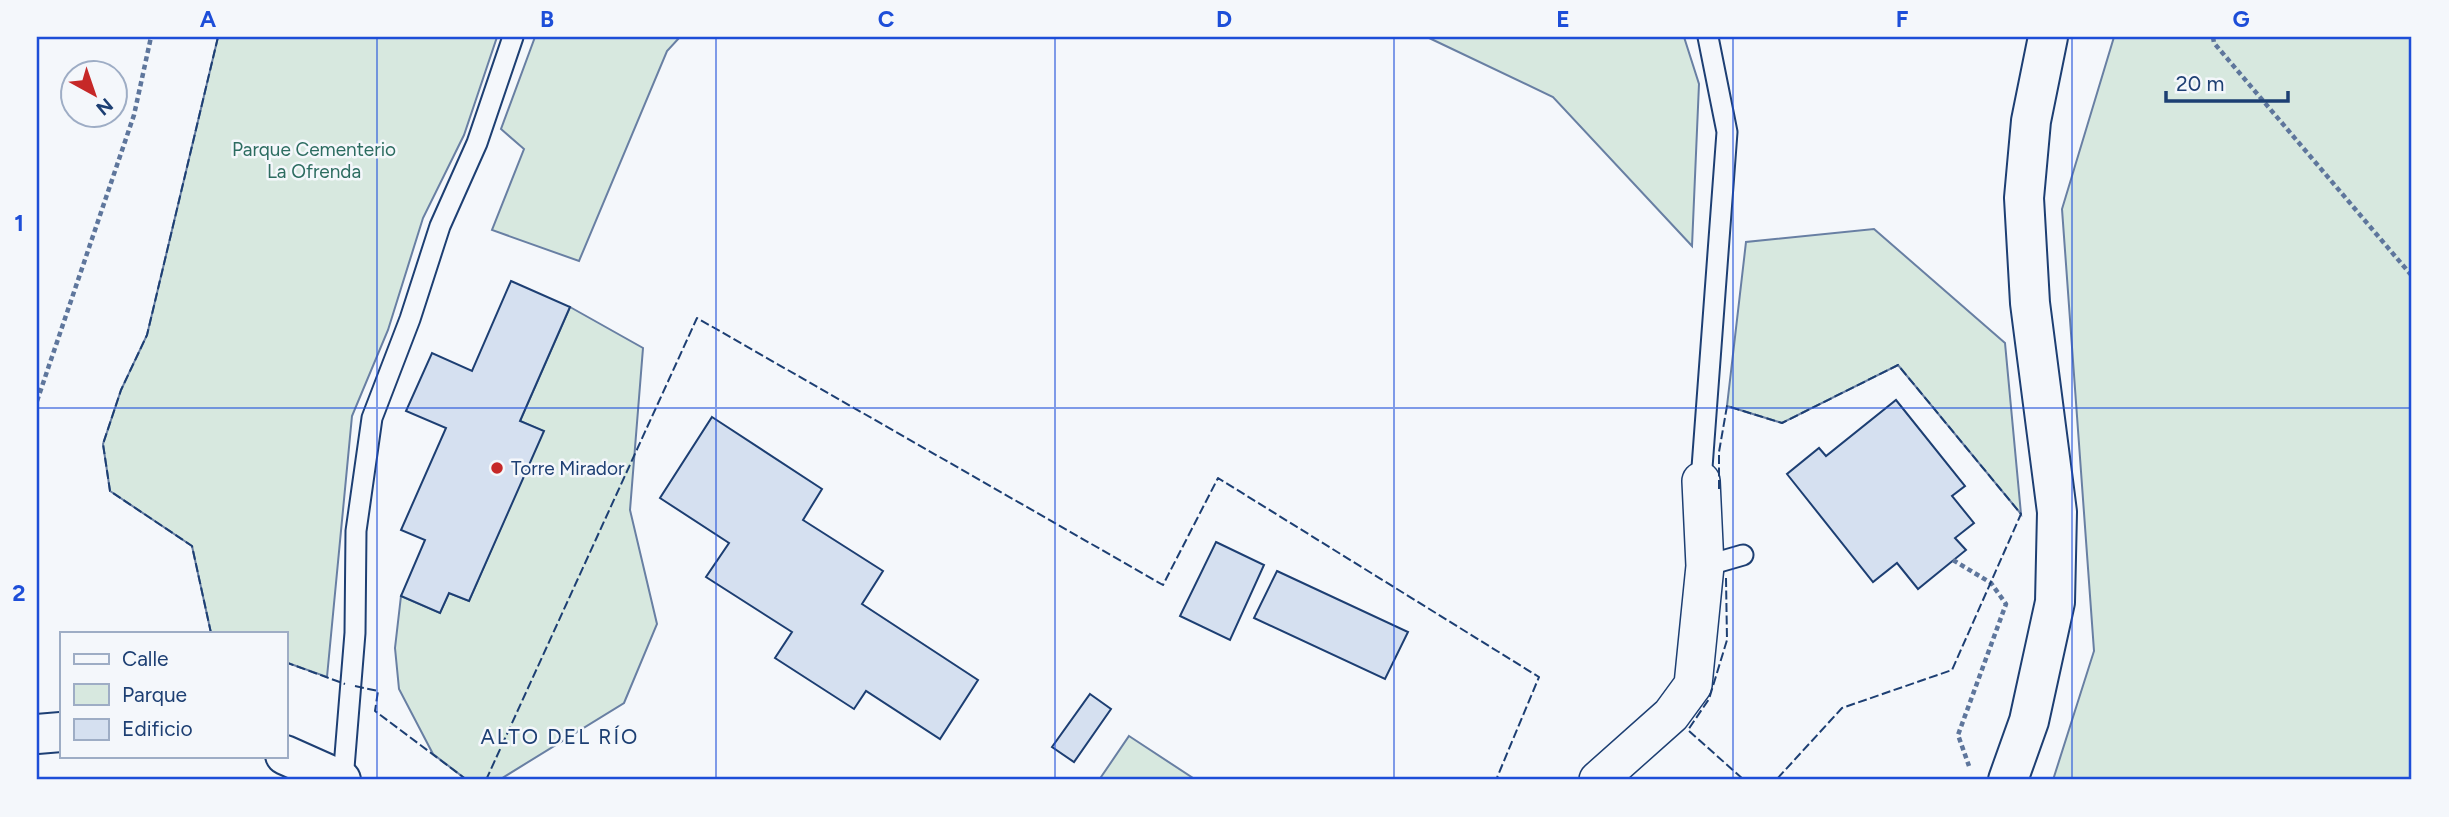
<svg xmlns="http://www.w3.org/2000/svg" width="2449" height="817" viewBox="0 0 2449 817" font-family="Figtree,sans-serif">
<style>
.green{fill:#d7e8df;stroke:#687fa3;stroke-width:2}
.building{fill:#d5e0f0;stroke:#1d3f73;stroke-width:2}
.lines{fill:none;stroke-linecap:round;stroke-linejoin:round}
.lane-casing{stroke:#1d3f73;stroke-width:23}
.street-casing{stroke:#1d3f73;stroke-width:40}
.primary-casing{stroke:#1d3f73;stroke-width:42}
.path{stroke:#5e769c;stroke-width:4.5;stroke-dasharray:5 3.5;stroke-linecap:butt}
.lane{stroke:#f4f7fb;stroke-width:19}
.street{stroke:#f4f7fb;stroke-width:37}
.primary{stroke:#f4f7fb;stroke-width:38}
.fence{stroke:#1d3f73;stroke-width:2;stroke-dasharray:9 3.5;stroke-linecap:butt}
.grid{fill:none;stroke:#1d4ed8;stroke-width:2;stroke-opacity:0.55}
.poi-dot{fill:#c62828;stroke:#f4f7fb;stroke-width:2.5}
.labels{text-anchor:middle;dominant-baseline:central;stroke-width:5;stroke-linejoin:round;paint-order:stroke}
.park-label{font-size:19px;fill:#2c6c60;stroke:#f4f7fb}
.poi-label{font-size:19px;fill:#1d3f73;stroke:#f4f7fb;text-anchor:start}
.neighbourhood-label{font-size:21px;letter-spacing:2px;fill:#1d3f73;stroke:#f4f7fb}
.neatline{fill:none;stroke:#1d4ed8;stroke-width:2.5}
.grid-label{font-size:23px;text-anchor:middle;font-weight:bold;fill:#1d4ed8}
</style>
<rect width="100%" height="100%" fill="#f4f7fb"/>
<!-- green -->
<path class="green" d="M 218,37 L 497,37 L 464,135 L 423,218 L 388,330 L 352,416 L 327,677 L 285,662 L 285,633 L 211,633 L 192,546 L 110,491 L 103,444 L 121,390 L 147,335 Z
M 535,37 L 680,37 L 667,51 L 579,261 L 492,230 L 524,149 L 501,129 Z
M 1427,37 L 1684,37 L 1699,84 L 1692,246 L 1553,97 Z
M 2114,37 L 2412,37 L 2412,780 L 2053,780 L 2094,651 L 2062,209 Z
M 1874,229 L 2005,343 L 2021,514 L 1898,365 L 1782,423 L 1727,406 L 1746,242 Z
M 570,307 L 643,348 L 630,510 L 657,624 L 624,703 L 499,780 L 467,780 L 433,754 L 399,689 L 395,648 L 401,596 L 440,613 L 449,593 L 469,601 L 543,431 L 520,421 Z
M 1129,736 L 1196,780 L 1099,780 Z"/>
<!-- building -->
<path class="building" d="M 511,281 L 570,307 L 520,421 L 544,431 L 469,601 L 449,593 L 440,613 L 401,596 L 425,540 L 401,530 L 446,428 L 406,411 L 432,353 L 472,371 Z
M 1896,400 L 1965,486 L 1952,496 L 1974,523 L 1955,538 L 1966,550 L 1918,589 L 1897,563 L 1873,582 L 1787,474 L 1819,448 L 1826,456 Z
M 712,417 L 822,489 L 803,520 L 883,571 L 862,604 L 978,680 L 940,739 L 866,691 L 854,709 L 775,658 L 792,632 L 706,577 L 729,543 L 660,498 Z
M 1216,542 L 1264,565 L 1230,640 L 1180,616 Z
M 1277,571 L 1408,632 L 1385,679 L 1254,618 Z
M 1090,694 L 1111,709 L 1074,762 L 1052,747 Z"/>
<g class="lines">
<defs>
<path id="lane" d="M 1701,481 L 1727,132 L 1708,37
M 1705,566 L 1743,555
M 343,780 L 355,633 L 356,531 L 372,418 L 410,319 L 440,226 L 477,143 L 513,37"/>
<path id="street" d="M 1598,780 L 1671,715 L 1693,685 L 1705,566 L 1701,481"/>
<path id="primary" d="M 37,734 L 61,732
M 285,755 L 341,780
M 2008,780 L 2029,721 L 2055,602 L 2057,512 L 2030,303 L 2024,198 L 2031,121 L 2048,37"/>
</defs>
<!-- lane casing -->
<use href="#lane" class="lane-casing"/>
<!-- street casing -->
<use href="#street" class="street-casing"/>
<!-- primary casing -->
<use href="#primary" class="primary-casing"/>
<!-- path -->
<path class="path" d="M 2213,37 L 2214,43 L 2412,276
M 37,401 L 134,115 L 151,37
M 1953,560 L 1991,583 L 2006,604 L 1958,735 L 1969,766"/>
<!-- lane -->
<use href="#lane" class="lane"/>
<!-- street -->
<use href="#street" class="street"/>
<!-- primary -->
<use href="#primary" class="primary"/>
<!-- fence -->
<path class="fence" d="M 1719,489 L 1719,452 L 1727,406 L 1782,423 L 1898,365 L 2021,514 L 1952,670 L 1842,708 L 1776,780
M 1726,578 L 1727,640 L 1709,699 L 1688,730 L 1744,780
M 211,633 L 192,546 L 110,491 L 103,444 L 121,390 L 147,335 L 218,37
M 285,662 L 345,684
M 355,686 L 378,691 L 375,711 L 467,780
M 486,780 L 697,318 L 1163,585 L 1218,478 L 1539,677 L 1496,780"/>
</g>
<!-- grid -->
<path class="grid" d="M 377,37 L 377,780M 716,37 L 716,780M 1055,37 L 1055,780M 1394,37 L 1394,780M 1733,37 L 1733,780M 2072,37 L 2072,780M 37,408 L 2412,408"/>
<!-- markers -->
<circle class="poi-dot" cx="497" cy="468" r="7"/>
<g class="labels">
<!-- park labels -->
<g class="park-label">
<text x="314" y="149">Parque Cementerio<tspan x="314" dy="22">La Ofrenda</tspan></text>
</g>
<!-- poi labels -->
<g class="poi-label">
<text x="511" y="468">Torre Mirador</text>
</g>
<!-- neighbourhood labels -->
<g class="neighbourhood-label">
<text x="560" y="736">ALTO DEL RÍO</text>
</g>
</g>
<!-- border -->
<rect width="2449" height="817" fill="none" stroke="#f4f7fb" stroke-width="77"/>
<!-- legend -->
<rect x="60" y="632" width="228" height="126" fill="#f4f7fb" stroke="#9eadc5" stroke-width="2"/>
<rect x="74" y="654" width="35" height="10" fill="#f4f7fb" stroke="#9eadc5" stroke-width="2"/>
<text x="122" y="666" font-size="21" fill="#1d3f73">Calle</text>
<rect x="74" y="684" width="35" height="21" fill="#d7e8df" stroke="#9eadc5" stroke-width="2"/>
<text x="122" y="702" font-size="21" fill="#1d3f73">Parque</text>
<rect x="74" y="719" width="35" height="21" fill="#d5e0f0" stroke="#9eadc5" stroke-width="2"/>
<text x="122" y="736" font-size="21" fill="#1d3f73">Edificio</text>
<!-- north arrow -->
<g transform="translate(94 94) rotate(140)"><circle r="33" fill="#f4f7fb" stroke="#9eadc5" stroke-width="2"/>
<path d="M0-5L12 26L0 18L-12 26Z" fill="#c62828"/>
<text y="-10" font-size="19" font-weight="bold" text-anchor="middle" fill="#1d3f73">N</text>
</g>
<!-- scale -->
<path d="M2166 91v10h122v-10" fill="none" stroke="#1d3f73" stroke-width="3.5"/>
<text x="2176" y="91" font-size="21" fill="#1d3f73" stroke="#f4f7fb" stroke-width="5" paint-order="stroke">20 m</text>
<rect x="38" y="38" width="2372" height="740" class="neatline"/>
<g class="grid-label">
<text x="208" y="27">A</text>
<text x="547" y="27">B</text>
<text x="886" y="27">C</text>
<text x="1224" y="27">D</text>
<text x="1563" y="27">E</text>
<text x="1902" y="27">F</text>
<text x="2241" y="27">G</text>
<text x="19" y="231">1</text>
<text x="19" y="601">2</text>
</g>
</svg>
